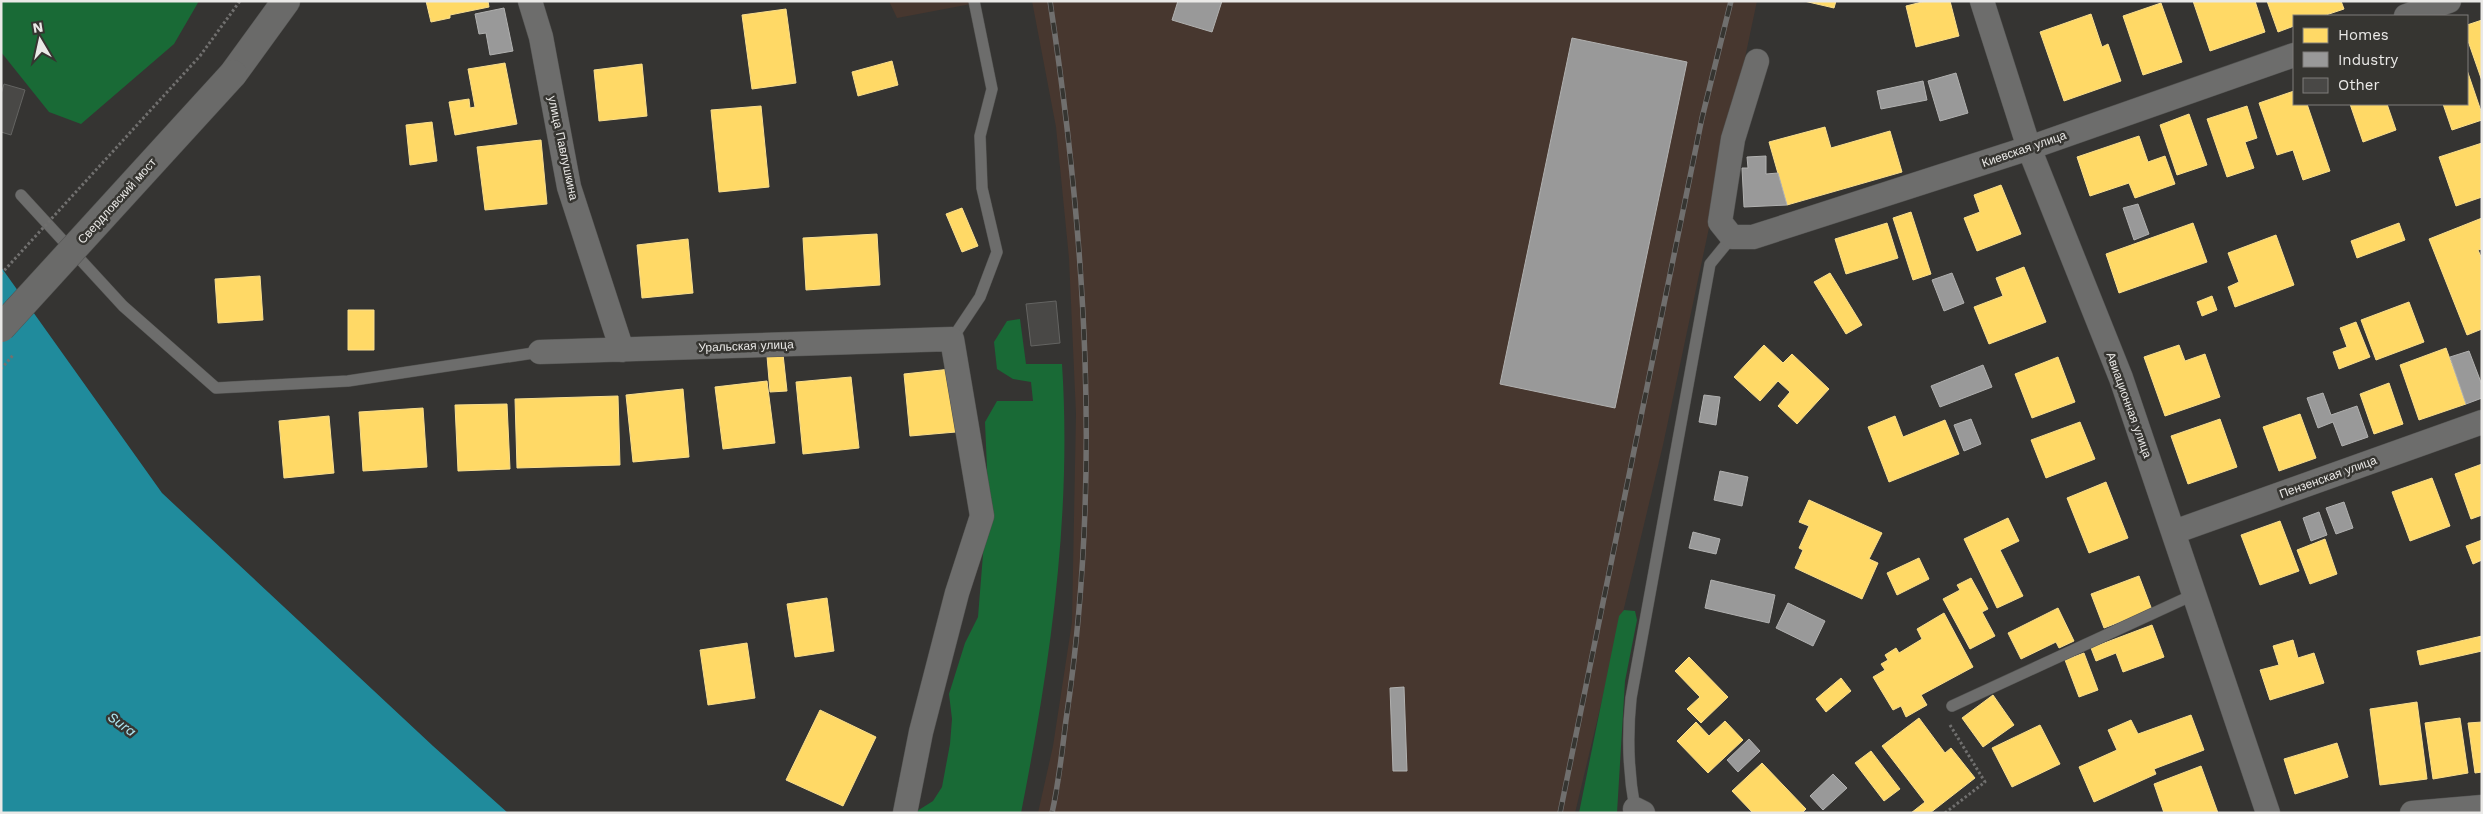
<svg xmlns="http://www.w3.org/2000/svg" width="2483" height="814" viewBox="0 0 2483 814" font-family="'Work Sans',sans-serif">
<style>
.industrial{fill:#47372f}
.forest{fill:#196a36}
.water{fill:#208b9c}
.homes{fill:#ffd966;stroke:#f9de8d}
.industry{fill:#999;stroke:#b1b1b0}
.building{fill:#494846;stroke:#646462}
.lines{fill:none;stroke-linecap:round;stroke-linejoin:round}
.service-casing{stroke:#525250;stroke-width:12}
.minor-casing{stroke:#525250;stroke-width:25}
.secondary-casing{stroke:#525250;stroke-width:29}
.path{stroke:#71706f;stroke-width:3;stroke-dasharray:2.5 2.5;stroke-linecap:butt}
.service{stroke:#6d6d6c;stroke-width:11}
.minor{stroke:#6d6d6c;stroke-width:24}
.secondary{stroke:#6a6a69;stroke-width:28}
.rail-casing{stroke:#706f6e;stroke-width:5.5}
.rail{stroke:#363531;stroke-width:4;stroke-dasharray:11;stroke-linecap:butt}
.secondary-bridge-casing{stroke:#525250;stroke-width:29;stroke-linecap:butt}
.path-bridge{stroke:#71706f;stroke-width:3;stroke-dasharray:2.5 2.5;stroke-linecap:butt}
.secondary-bridge{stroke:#6a6a69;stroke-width:28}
.labels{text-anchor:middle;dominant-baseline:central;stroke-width:5;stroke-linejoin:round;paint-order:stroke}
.street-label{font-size:12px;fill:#eae9e7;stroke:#363531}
.water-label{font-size:14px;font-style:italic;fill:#b0ebf7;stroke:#363531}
</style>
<rect width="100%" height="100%" fill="#353432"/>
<!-- industrial -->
<path class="industrial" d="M 889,1 L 987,1 L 897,18 Z
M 1032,1 L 1757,1 L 1663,445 L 1575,813 L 1038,813 L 1053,746 L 1072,622 L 1076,414 L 1069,258 L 1056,127 Z"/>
<!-- forest -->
<path class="forest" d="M 1,1 L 199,1 L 174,44 L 81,124 L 49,112 L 1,52 Z
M 1020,319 L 1026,364 L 1062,364 C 1072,514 1050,666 1021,813 L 914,813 L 933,801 L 942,787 L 950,744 L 952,719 L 949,694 L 965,643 L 978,617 L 988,492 L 985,422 L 997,401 L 1033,401 L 1031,382 L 1013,379 L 997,369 L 994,342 L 1007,321 Z
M 1624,610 L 1635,611 L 1637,620 L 1625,681 L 1617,813 L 1579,813 L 1619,616 Z"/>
<!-- water -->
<path class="water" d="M 1,267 L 162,493 L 433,746 L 508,813 L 1,813 Z"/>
<!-- homes -->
<path class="homes" d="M 426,1 L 488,1 L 489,7 L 450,15 L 450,18 L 431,22 Z
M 1804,1 L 1836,1 L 1834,8 Z
M 1926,1 L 1950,1 L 1959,36 L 1916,47 L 1906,6 Z
M 2193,1 L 2255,1 L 2265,32 L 2210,51 Z
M 2267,1 L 2341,1 L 2344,9 L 2323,16 L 2294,16 L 2294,26 L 2278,32 Z
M 2161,3 L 2182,62 L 2143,75 L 2123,16 Z
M 786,9 L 796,83 L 752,89 L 742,15 Z
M 2091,14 L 2102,47 L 2108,44 L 2121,81 L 2064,101 L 2040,32 Z
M 2482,20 L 2482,81 L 2467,38 L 2467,25 Z
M 892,61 L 898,85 L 858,96 L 852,72 Z
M 505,63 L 517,124 L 455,135 L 449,102 L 469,99 L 470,108 L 475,107 L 468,69 Z
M 642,64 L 647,116 L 599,121 L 594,70 Z
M 2467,70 L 2482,114 L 2482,120 L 2452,130 L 2443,104 L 2467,104 Z
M 2294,91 L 2294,104 L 2307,104 L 2330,171 L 2303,180 L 2293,150 L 2277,155 L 2259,103 Z
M 2350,104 L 2387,104 L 2396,130 L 2363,142 Z
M 761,106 L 769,187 L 719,192 L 711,110 Z
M 2247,106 L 2257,138 L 2245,142 L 2254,168 L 2227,177 L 2207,119 Z
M 2189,114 L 2207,165 L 2177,175 L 2160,125 Z
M 432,122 L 437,161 L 410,165 L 406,125 Z
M 1825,127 L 1831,148 L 1890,131 L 1902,172 L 1787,205 L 1769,142 Z
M 2139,136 L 2148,162 L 2165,156 L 2175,184 L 2135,198 L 2129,183 L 2090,196 L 2077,157 Z
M 541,140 L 547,204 L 485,210 L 477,147 Z
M 2482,143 L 2482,197 L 2456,206 L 2439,157 Z
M 2001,185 L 2021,234 L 1977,251 L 1964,218 L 1980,212 L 1974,195 Z
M 962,208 L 978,246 L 962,252 L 946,214 Z
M 1911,212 L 1931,274 L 1913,280 L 1893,218 Z
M 2482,218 L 2482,249 L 2478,250 L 2482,259 L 2482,329 L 2467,335 L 2429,239 Z
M 1887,223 L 1898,258 L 1846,274 L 1835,239 Z
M 2193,223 L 2207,262 L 2119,293 L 2106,254 Z
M 2399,223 L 2405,240 L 2357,258 L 2351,241 Z
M 877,234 L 880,285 L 806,290 L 803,238 Z
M 2276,235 L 2294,285 L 2235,307 L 2228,287 L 2239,282 L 2228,253 Z
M 688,239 L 693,293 L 642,298 L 637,245 Z
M 2024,267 L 2046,322 L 1989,344 L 1974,307 L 2003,296 L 1996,278 Z
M 1830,273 L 1862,325 L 1846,334 L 1814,282 Z
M 260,276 L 263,320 L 218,323 L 215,279 Z
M 2212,296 L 2217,310 L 2202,316 L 2197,302 Z
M 2409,302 L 2424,342 L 2376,360 L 2361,320 Z
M 348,310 L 374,310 L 374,350 L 348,350 Z
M 2356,322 L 2370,357 L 2339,369 L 2333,352 L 2347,347 L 2340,328 Z
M 1764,345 L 1783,363 L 1792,354 L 1829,389 L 1797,424 L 1778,406 L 1790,392 L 1778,381 L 1760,401 L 1734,377 Z
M 2179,345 L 2185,361 L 2205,354 L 2220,397 L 2165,416 L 2144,357 Z
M 2446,348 L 2466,404 L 2419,420 L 2400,365 Z
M 783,354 L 787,391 L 770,392 L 767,356 Z
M 2058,357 L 2075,402 L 2032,418 L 2015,374 Z
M 951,369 L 956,432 L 910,436 L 904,374 Z
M 851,377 L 859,448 L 803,454 L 796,382 Z
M 767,381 L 775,443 L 723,449 L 715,387 Z
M 2389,383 L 2403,424 L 2374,434 L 2360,394 Z
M 683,389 L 689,457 L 633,462 L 626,395 Z
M 618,396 L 620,465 L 517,468 L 515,399 Z
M 507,404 L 510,469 L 458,471 L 455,405 Z
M 423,408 L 427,467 L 363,471 L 359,412 Z
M 2300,414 L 2316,458 L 2279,471 L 2263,427 Z
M 329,416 L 334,473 L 284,478 L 279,421 Z
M 1895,416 L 1903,437 L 1945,420 L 1959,454 L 1889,482 L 1868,427 Z
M 2220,419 L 2237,467 L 2188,484 L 2171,436 Z
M 2080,422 L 2095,459 L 2046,478 L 2031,440 Z
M 2482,464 L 2482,515 L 2471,519 L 2455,474 Z
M 2432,478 L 2450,526 L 2410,541 L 2392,492 Z
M 2106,482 L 2128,538 L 2089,553 L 2067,498 Z
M 1809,500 L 1882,533 L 1869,559 L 1878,563 L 1862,599 L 1795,568 L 1803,550 L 1799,548 L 1809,526 L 1799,522 Z
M 2008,518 L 2019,541 L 2000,550 L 2023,596 L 1997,608 L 1964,539 Z
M 2280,521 L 2299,571 L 2260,585 L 2241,535 Z
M 2325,539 L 2337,574 L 2310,584 L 2297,550 Z
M 2482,540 L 2482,560 L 2473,564 L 2466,546 Z
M 1919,558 L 1929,579 L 1897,595 L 1887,573 Z
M 2139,576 L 2152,610 L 2104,628 L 2091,594 Z
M 1971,578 L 1988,609 L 1982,612 L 1995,636 L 1970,649 L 1943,599 L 1960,590 L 1957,585 Z
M 827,598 L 834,651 L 795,657 L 787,604 Z
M 2058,608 L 2074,641 L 2059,648 L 2056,642 L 2021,659 L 2008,633 Z
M 1944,613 L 1973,667 L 1921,695 L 1927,705 L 1906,717 L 1901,706 L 1893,710 L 1873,677 L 1885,670 L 1881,664 L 1888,660 L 1885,655 L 1896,648 L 1899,653 L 1922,639 L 1917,629 Z
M 2152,625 L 2164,657 L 2123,672 L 2116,653 L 2096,661 L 2091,648 Z
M 2482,636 L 2482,651 L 2420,665 L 2417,651 Z
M 2293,640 L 2298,658 L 2314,653 L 2324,683 L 2270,700 L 2260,670 L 2279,665 L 2273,646 Z
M 747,643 L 755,698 L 708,705 L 700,650 Z
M 2084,653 L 2098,690 L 2079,697 L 2065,660 Z
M 1689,657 L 1728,697 L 1701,723 L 1687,709 L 1700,697 L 1675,671 Z
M 1841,678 L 1851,691 L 1826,712 L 1816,699 Z
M 1993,695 L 2014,725 L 1983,747 L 1962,718 Z
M 2417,702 L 2427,779 L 2380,785 L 2370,709 Z
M 820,710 L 876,737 L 843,806 L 786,780 Z
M 2191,715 L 2204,750 L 2154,769 L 2156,774 L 2094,802 L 2079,767 L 2117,750 L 2108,730 L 2131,720 L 2138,734 Z
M 1919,718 L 1945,753 L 1951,748 L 1975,778 L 1930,813 L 1911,813 L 1925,802 L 1882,746 Z
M 2460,718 L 2468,773 L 2433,779 L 2425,723 Z
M 1725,721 L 1743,740 L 1708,773 L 1677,741 L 1696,722 L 1709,736 Z
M 2482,722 L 2482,772 L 2475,773 L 2468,723 Z
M 2040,725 L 2060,764 L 2012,787 L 1992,748 Z
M 2337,743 L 2348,777 L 2295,794 L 2284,759 Z
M 1871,751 L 1900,789 L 1884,801 L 1855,763 Z
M 1762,763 L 1806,809 L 1802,813 L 1753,813 L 1732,791 Z
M 2201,766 L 2218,813 L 2164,813 L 2154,784 Z"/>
<!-- industry -->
<path class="industry" d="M 1178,1 L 1222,1 L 1212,32 L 1172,20 Z
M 504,8 L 513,51 L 490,55 L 486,33 L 479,34 L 475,14 Z
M 1572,38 L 1687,62 L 1615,408 L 1500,384 Z
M 1956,73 L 1968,113 L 1940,121 L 1928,81 Z
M 1923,81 L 1927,100 L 1881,109 L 1877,91 Z
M 1766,156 L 1766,174 L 1778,173 L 1787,205 L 1744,207 L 1742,168 L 1748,168 L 1747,157 Z
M 2138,204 L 2149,234 L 2134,240 L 2123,208 Z
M 1952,273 L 1964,303 L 1944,311 L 1932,280 Z
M 2469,351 L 2482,385 L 2482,398 L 2466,404 L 2450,357 Z
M 1983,365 L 1992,387 L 1940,407 L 1931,386 Z
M 2323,393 L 2331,415 L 2357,406 L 2368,437 L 2342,446 L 2333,422 L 2318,428 L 2307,398 Z
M 1704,395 L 1720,397 L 1716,425 L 1699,422 Z
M 1971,419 L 1981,444 L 1964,451 L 1954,425 Z
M 1720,471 L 1748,477 L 1742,506 L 1714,500 Z
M 2344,502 L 2353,528 L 2336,534 L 2326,508 Z
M 2319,512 L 2327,535 L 2311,541 L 2303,518 Z
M 1693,532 L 1720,539 L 1716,554 L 1689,548 Z
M 1711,580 L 1775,595 L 1769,623 L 1705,608 Z
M 1788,603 L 1825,621 L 1813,646 L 1776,628 Z
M 1404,687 L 1407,771 L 1393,771 L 1390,688 Z
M 1749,739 L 1760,751 L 1738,772 L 1727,760 Z
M 1833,774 L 1847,788 L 1823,810 L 1810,796 Z"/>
<!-- building -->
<path class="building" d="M 4,84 L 25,90 L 11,135 L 1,132 L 1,94 Z
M 1056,301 L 1060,343 L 1031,346 L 1026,304 Z"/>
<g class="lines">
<defs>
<path id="service" d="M 21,195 L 123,306 L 216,388 L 348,381 L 540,352
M 952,339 L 980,297 L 997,252 L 982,188 L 980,136 L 992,89 L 974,1
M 1952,706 L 2195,594
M 1635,809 C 1628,771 1627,736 1631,698 L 1710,264 L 1732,237"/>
<path id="minor" d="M 530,1 L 541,37 L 569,187 L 622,350
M 1982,1 L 2029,148 L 2121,378 L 2268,813
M 2406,16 L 2449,1
M 1757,61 L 1733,139 L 1720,222 L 1732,237 L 1753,237 L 2029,148 L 2294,55
M 540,352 L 952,339 L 982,516 L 957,593 L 921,732 L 905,813
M 2174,532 L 2482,422
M 1635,809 L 1643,813
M 2412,813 L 2482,807"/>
<path id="secondary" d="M 233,74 L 286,1"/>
</defs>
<!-- service casing -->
<use href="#service" class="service-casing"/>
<!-- minor casing -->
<use href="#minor" class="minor-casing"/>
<!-- secondary casing -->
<use href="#secondary" class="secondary-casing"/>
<!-- path -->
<path class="path" d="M 200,56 L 240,1
M 1945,813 L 1985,782 L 1950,725"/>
<!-- service -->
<use href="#service" class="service"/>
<!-- minor -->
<use href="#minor" class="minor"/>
<!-- secondary -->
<use href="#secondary" class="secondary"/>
<defs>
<path id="rail" d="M 1050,1 C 1086,239 1102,481 1066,720 C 1062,751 1059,782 1052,813
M 1560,813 L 1702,118 L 1731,1"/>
</defs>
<!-- rail casing -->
<use href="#rail" class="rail-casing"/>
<!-- rail -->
<use href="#rail" class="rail"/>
<defs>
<path id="secondary-bridge" d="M 1,328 L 233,74"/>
</defs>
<!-- secondary-bridge casing -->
<use href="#secondary-bridge" class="secondary-bridge-casing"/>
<!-- path-bridge -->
<path class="path-bridge" d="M 1,274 L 200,56
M 1,369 L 14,354"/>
<!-- secondary-bridge -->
<use href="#secondary-bridge" class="secondary-bridge"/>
</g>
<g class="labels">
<!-- street labels -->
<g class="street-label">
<text transform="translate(563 148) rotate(78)">улица Павлушкина</text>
<text transform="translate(2024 149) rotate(-19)">Киевская улица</text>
<text transform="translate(117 201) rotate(-48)">Свердловский мост</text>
<text transform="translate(746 346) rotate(-2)">Уральская улица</text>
<text transform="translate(2129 405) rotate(70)">Авиационная улица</text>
<text transform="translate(2328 477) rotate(-20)">Пензенская улица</text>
</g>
<!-- water labels -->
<g class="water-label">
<text transform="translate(122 724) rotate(36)">Sura</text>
</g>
</g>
<!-- border -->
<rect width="2483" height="814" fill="none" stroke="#eae9e7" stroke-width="5"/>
<!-- legend -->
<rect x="2293" y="15" width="175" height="90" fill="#363531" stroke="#7e7d7a"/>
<rect x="2303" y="28" width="25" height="15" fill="#ffd966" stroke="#7e7d7a"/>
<text x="2338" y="40" font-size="15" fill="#eae9e7">Homes</text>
<rect x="2303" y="52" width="25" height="15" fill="#999999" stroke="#7e7d7a"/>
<text x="2338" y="65" font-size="15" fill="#eae9e7">Industry</text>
<rect x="2303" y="78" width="25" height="15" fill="#494846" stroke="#7e7d7a"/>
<text x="2338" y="90" font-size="15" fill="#eae9e7">Other</text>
<!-- north arrow -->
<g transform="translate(40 40) rotate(351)" stroke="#363531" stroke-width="4" paint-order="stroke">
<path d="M0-4L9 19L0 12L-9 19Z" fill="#eae9e7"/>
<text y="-8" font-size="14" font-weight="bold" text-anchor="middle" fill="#eae9e7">N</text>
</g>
</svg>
